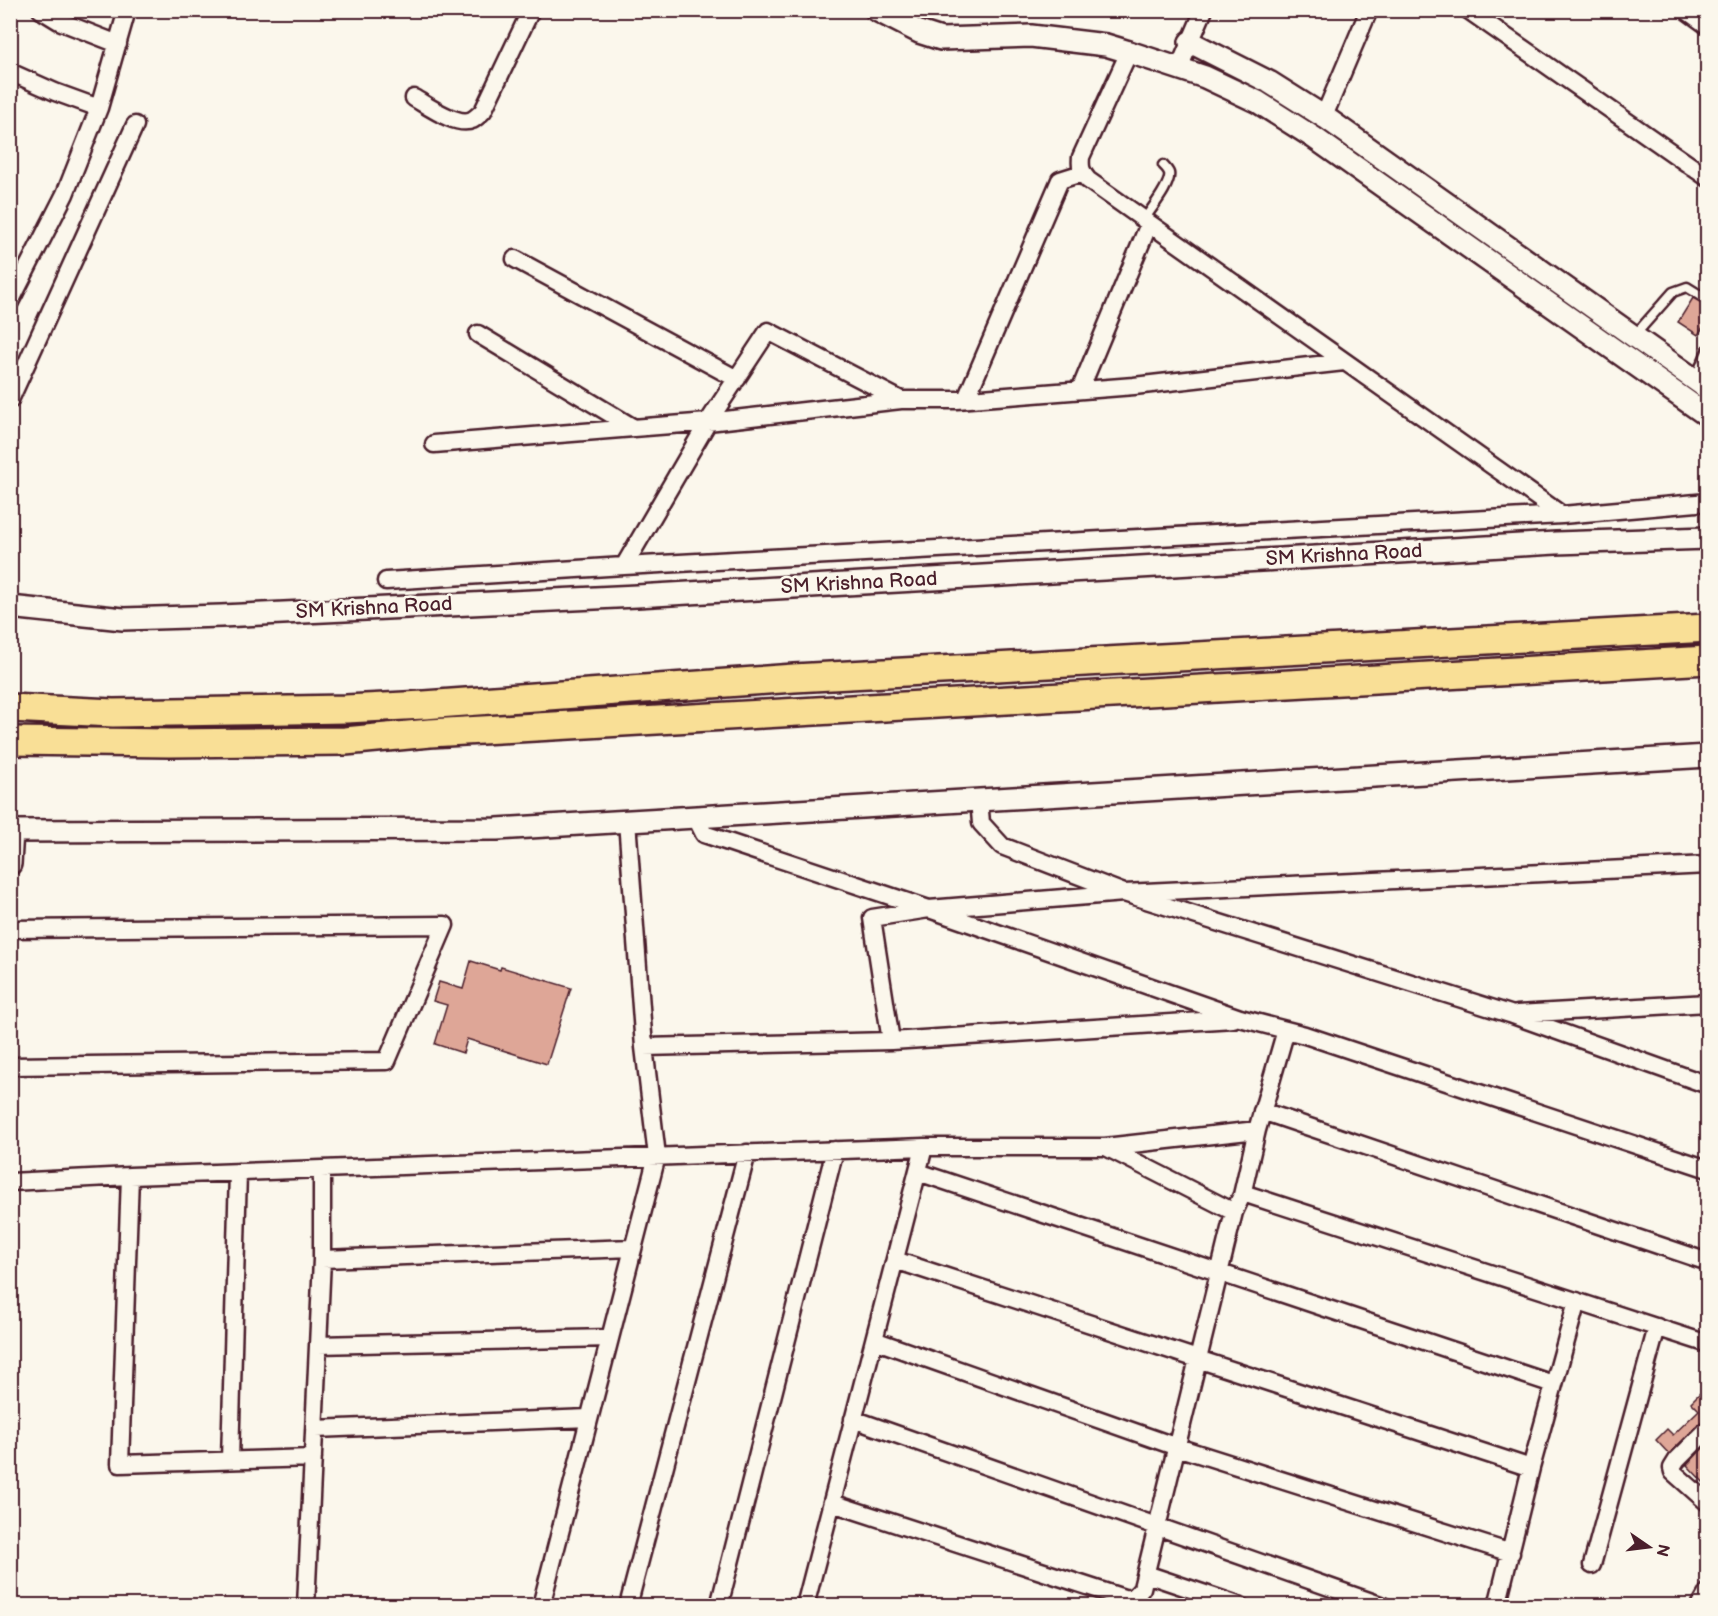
<svg xmlns="http://www.w3.org/2000/svg" width="1718" height="1616" viewBox="0 0 1718 1616" font-family="'Balsamiq Sans',sans-serif">
<style>
.building{fill:#dea697;stroke:#4a1f2b;stroke-width:1.5}
.lines{fill:none;stroke-linecap:round;stroke-linejoin:round}
.service-casing{stroke:#4a1f2b;stroke-width:13}
.minor-casing{stroke:#4a1f2b;stroke-width:21}
.tertiary-casing{stroke:#4a1f2b;stroke-width:26}
.trunk-casing{stroke:#4a1f2b;stroke-width:32}
.service{stroke:#fbf7ec;stroke-width:8}
.minor{stroke:#fbf7ec;stroke-width:16}
.tertiary{stroke:#fbf7ec;stroke-width:21}
.trunk{stroke:#f9df96;stroke-width:27}
.labels{text-anchor:middle;dominant-baseline:central;stroke-width:5;stroke-linejoin:round;paint-order:stroke}
.street-label{font-size:20px;fill:#4a1f2b;stroke:#fbf7ec}
</style>
<rect width="100%" height="100%" fill="#fbf7ec"/>
<filter id="ink" filterUnits="userSpaceOnUse"><feTurbulence type="fractalNoise" baseFrequency=".0167" numOctaves="2"/><feDisplacementMap in="SourceGraphic" scale="12" xChannelSelector="R" yChannelSelector="G"/><feConvolveMatrix kernelMatrix="1 2 1 2 8 2 1 2 1" color-interpolation-filters="sRGB"/></filter>
<g filter="url(#ink)">
<!-- building -->
<path class="building" d="M 1693,298 L 1707,306 L 1707,321 L 1698,335 L 1678,322 Z
M 471,961 L 500,970 L 501,967 L 571,988 L 547,1064 L 467,1039 L 463,1053 L 435,1044 L 447,1005 L 433,1001 L 439,982 L 463,989 Z
M 1707,1386 L 1707,1419 L 1701,1422 L 1669,1454 L 1656,1440 L 1667,1429 L 1673,1435 L 1699,1410 L 1691,1402 Z
M 1707,1444 L 1707,1486 L 1687,1465 Z"/>
<g class="lines">
<defs>
<path id="service" d="M 1144,220 C 1150,210 1172,184 1169,173 C 1168,170 1165,167 1163,165
M 1634,336 L 1673,292 L 1687,287 L 1708,300
M 1695,379 L 1708,349"/>
<path id="minor" d="M 41,10 L 59,21 L 118,44
M 1468,10 L 1708,178
M 1686,10 L 1708,26
M 1129,52 L 1081,157 C 1080,167 1081,172 1088,180 L 1562,515 L 1708,502
M 1179,68 L 1204,10
M 10,72 L 55,92 L 99,108
M 414,98 C 428,106 457,127 472,120 C 476,118 480,114 483,111 L 531,10
M 1324,116 L 1369,10
M 515,259 L 737,379
M 10,302 L 65,194 L 99,108 L 127,10
M 478,334 L 634,428
M 1080,390 L 1149,224
M 966,399 L 1060,180 L 1082,173
M 10,400 L 135,125
M 434,444 L 708,422 L 901,400
M 624,566 L 708,422 L 768,331 L 901,400 L 957,400 L 1134,386 L 1344,362
M 386,581 L 624,566 L 1562,515
M 979,799 L 981,823 L 1002,846 L 1124,893 L 1510,1014 L 1708,1085
M 695,816 L 704,834 L 929,909 L 1240,1018 L 1305,1035 L 1708,1169
M 10,929 L 445,925 L 387,1061 L 10,1066
M 1517,1014 L 1708,1003
M 891,1041 L 872,918 L 929,909 L 1124,893 L 1708,865
M 644,1047 L 891,1041 L 1233,1019
M 1262,1111 L 1708,1262
M 1106,1147 L 1234,1212
M 918,1172 L 1553,1384
M 130,1176 L 120,1464 L 313,1458
M 10,1182 L 130,1176 L 924,1147 L 1105,1147 L 1257,1130
M 1242,1195 L 1257,1130 L 1286,1030
M 322,1259 L 633,1248
M 895,1260 L 1531,1468
M 874,1340 L 1177,1447 L 1511,1553
M 318,1345 L 610,1338
M 853,1419 L 1383,1606
M 315,1429 L 589,1418
M 1708,1429 L 1677,1460 L 1672,1468 L 1673,1472 L 1708,1503
M 230,1460 L 238,1172
M 832,1503 L 1124,1598 C 1133,1599 1137,1595 1142,1588 L 1234,1212 L 1242,1195 L 1249,1195 L 1708,1344
M 1592,1565 L 1657,1327
M 1146,1574 L 1241,1606
M 306,1606 L 322,1259 L 322,1169
M 541,1606 L 657,1156 L 644,1047 L 627,821
M 628,1606 L 747,1153
M 719,1606 L 835,1150
M 805,1606 L 924,1147
M 1497,1606 L 1531,1468 L 1577,1301
M 1700,1606 L 1708,1592"/>
<path id="tertiary" d="M 876,10 L 919,32 L 941,39 L 1031,36 L 1106,45 L 1129,52 L 1205,77 L 1258,102 L 1313,137 L 1708,416
M 1190,42 L 1269,82 L 1326,118 L 1708,389
M 10,607 L 123,619 L 221,616 L 637,596 L 1556,543 L 1708,538
M 10,831 L 497,829 L 1708,756
M 10,864 L 12,831"/>
<path id="trunk" d="M 10,708 L 113,713 L 346,709 L 424,705 L 794,678 L 1708,628
M 10,741 L 170,743 L 345,741 L 430,733 L 1708,660"/>
</defs>
<!-- service casing -->
<use href="#service" class="service-casing"/>
<!-- minor casing -->
<use href="#minor" class="minor-casing"/>
<!-- tertiary casing -->
<use href="#tertiary" class="tertiary-casing"/>
<!-- trunk casing -->
<use href="#trunk" class="trunk-casing"/>
<!-- service -->
<use href="#service" class="service"/>
<!-- minor -->
<use href="#minor" class="minor"/>
<!-- tertiary -->
<use href="#tertiary" class="tertiary"/>
<!-- trunk -->
<use href="#trunk" class="trunk"/>
</g>
</g>
<g class="labels">
<!-- street labels -->
<g class="street-label">
<text transform="translate(1344 555) rotate(-3)">SM Krishna Road</text>
<text transform="translate(859 583) rotate(-3)">SM Krishna Road</text>
<text transform="translate(374 608) rotate(-3)">SM Krishna Road</text>
</g>
</g>
<!-- margin -->
<rect width="1718" height="1616" fill="none" stroke="#fbf7ec" stroke-width="36"/>
<rect x="18" y="18" width="1682" height="1580" fill="none" stroke="#4a1f2b" stroke-width="2" filter="url(#ink)"/>
<!-- north arrow -->
<g transform="translate(1649 1547) rotate(104)" stroke="#fbf7ec" stroke-width="4.5" paint-order="stroke">
<path d="M0-4.5L10 22L0 15L-10 22Z" fill="#4a1f2b"/>
<text y="-9" font-size="16" font-weight="bold" text-anchor="middle" fill="#4a1f2b">N</text>
</g>
</svg>
